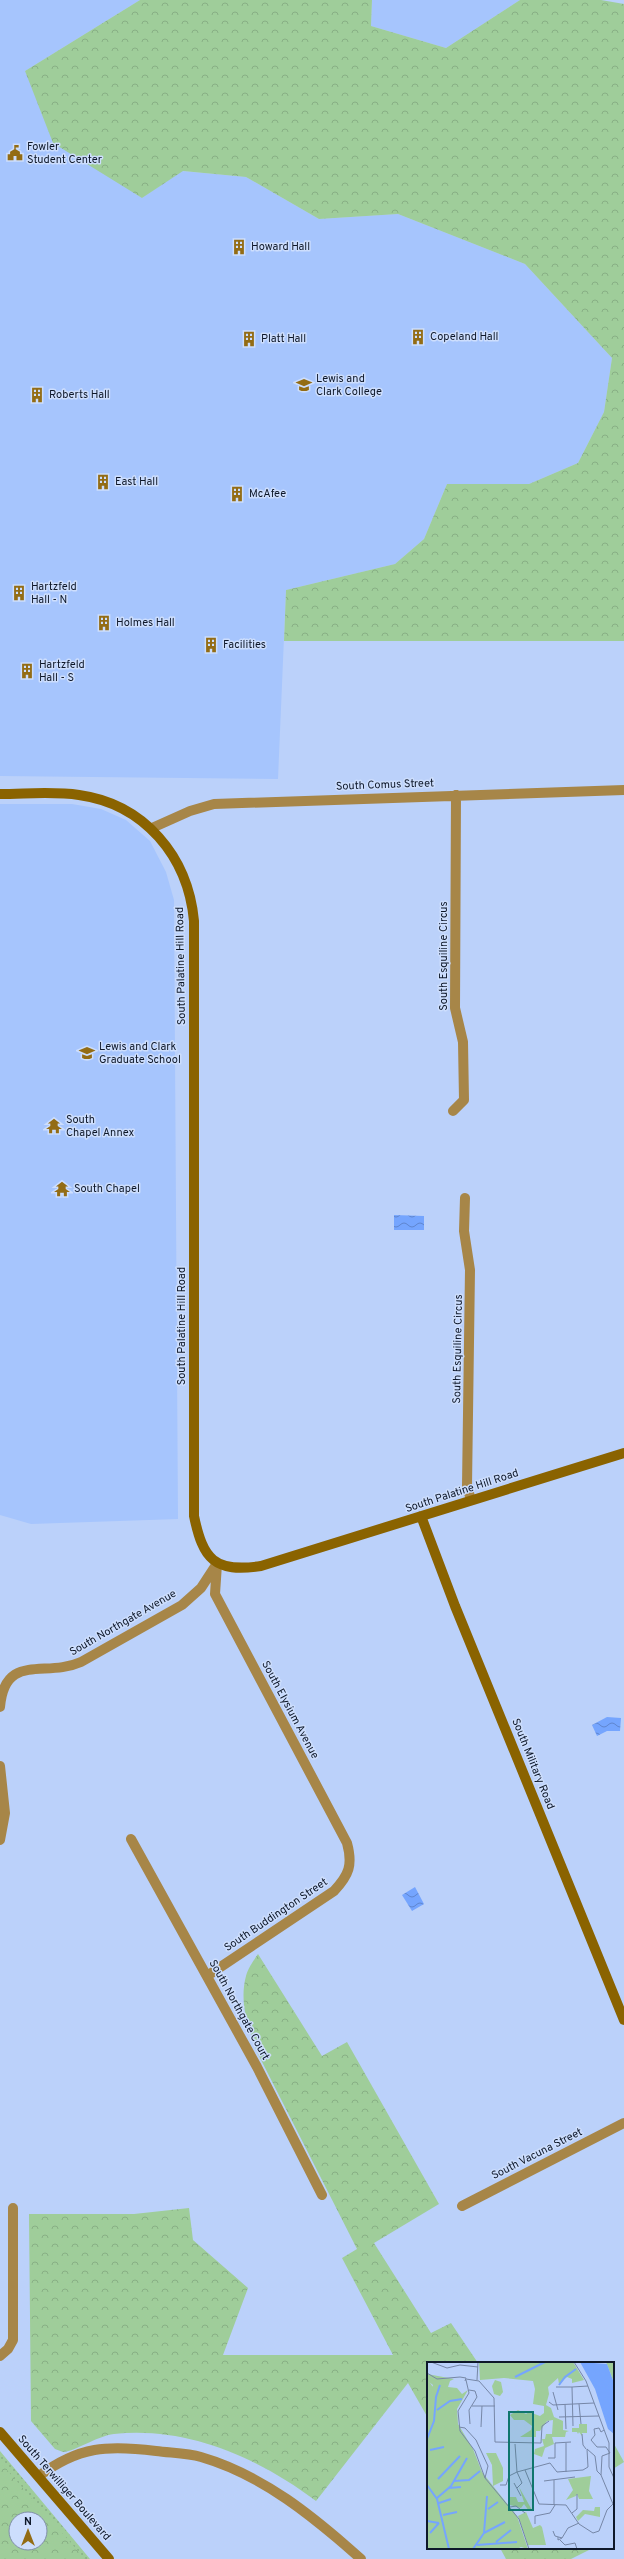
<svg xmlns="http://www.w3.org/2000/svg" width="624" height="2559" viewBox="0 0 624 2559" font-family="Overpass,sans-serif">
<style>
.built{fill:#a6c5fd}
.green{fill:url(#green-dots);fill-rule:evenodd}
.forest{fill:url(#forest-crowns);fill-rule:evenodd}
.pitch{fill:#9fcd9a}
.water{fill:url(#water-waves)}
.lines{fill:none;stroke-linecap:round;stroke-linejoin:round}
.street{stroke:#a78648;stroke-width:10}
.secondary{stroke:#8a6300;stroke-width:10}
.labels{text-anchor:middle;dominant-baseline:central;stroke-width:3;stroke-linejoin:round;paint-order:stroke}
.poi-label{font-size:11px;fill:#0e182a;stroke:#cddefd;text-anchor:start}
.street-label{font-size:11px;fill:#0e182a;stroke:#cddefd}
.inset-river{fill:none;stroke:#75a5fe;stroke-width:2}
.inset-road{fill:none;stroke:#7687a7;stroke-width:1}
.view{fill:#0f766e;fill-opacity:0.15;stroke:#0f766e;stroke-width:2}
.inset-edge{fill:none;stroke:#0e182a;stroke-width:2}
</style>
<defs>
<pattern id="green-dots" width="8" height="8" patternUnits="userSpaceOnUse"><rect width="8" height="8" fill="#9fcd9a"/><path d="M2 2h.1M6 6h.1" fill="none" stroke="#88af85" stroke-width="1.8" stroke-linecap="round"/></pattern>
<pattern id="forest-crowns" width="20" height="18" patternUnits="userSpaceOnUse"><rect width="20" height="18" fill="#9fcd9a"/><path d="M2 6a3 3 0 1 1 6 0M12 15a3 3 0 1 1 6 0" fill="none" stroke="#88af85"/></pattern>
<pattern id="water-waves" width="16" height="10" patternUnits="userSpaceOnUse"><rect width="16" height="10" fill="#75a5fe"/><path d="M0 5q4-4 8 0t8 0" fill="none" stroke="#5e85ce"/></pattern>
</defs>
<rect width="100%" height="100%" fill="#bbd1fa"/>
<!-- built -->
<path class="built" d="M 0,0 L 140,0 L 25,71 L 142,198 L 182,171 L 246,177 L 319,219 L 398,214 L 525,264 L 612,358 L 604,412 L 578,463 L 529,484 L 447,484 L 424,539 L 395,564 L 286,590 L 278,779 L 0,776 Z
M 372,0 L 520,0 L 446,48 L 371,26 Z
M 0,804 L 72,804 L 101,809 L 126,820 L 150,841 L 166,872 L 174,900 L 178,1519 L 31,1524 L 0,1515 Z"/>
<!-- green -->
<path class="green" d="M 0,2451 L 90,2559 L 0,2559 ZM 16,2519 L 40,2519 L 40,2543 L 16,2543 Z"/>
<!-- forest -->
<path class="forest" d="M 140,0 L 372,0 L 371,26 L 446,48 L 520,0 L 601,0 L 624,4 L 624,641 L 284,641 L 286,590 L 395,564 L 424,539 L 447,484 L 529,484 L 578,463 L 604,412 L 612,358 L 525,264 L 398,214 L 319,219 L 246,177 L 183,171 L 142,198 L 53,143 L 25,71 Z
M 258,1954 L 322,2056 L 347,2042 L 439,2204 L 374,2243 L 431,2333 L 451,2323 L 478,2363 L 428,2363 L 428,2418 L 408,2383 L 316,2501 C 259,2458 187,2426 114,2434 C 97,2436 74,2452 63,2452 L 55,2449 L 31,2421 L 29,2214 L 134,2214 L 189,2208 L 193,2240 L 248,2288 L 223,2355 L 393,2355 L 342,2258 L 357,2249 L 257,2052 C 248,2027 239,2002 246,1976 C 248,1968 254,1960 258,1954 Z
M 0,2462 L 85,2559 L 0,2559 ZM 16,2519 L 40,2519 L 40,2543 L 16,2543 Z
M 500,2548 L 593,2548 L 571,2559 L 506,2559 Z"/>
<!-- pitch -->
<path class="pitch" d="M 613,2442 L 624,2462 L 613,2469 Z"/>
<!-- water -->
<path class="water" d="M 394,1215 L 424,1216 L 424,1230 L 394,1230 Z
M 607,1717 L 621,1718 L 620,1731 L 607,1731 L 597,1736 L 592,1725 Z
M 415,1887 L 424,1904 L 412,1911 L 402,1895 Z"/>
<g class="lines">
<!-- street -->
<path class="street" d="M 152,828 L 190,811 L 214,804 L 624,790
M 453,1111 L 464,1100 L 463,1042 L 455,1008 L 456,795
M 465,1198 L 464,1231 L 470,1270 L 467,1486 L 471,1500
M 0,1707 C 5,1652 45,1678 81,1662 L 182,1605 L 201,1588 L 216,1565
M 0,1766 L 5,1813 L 0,1840
M 131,1839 L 257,2067 L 322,2195
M 207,1976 L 334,1891 C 349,1875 353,1865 347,1843 L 215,1594 L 217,1564
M 462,2206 L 624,2123
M 0,2356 L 8,2349 L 13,2340 L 13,2208
M 39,2476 C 79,2446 108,2445 156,2451 C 171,2453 187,2453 201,2457 C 263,2475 314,2517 361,2559"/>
<!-- secondary -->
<path class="secondary" d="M 0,794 C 26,794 53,791 79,795 C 144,804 188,856 194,921 L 194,1516 C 203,1559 214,1573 261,1566 L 624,1453
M 421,1516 L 455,1606 L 624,2020
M 0,2432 L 109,2559"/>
</g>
<!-- icons -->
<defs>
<symbol id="civic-bare" viewBox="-9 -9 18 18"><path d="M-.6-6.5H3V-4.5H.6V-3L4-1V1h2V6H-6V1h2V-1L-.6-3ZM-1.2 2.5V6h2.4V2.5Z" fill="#936c14" stroke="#cddefd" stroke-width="2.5" paint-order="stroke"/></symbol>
<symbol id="building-bare" viewBox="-9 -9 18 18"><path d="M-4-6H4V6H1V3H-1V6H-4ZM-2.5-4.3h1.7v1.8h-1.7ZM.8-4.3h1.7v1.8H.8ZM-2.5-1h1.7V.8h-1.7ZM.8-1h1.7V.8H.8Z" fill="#936c14" stroke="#cddefd" stroke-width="2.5" paint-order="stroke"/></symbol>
<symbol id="university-bare" viewBox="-9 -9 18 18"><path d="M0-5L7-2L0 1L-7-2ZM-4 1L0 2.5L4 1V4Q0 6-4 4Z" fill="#936c14" stroke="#cddefd" stroke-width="2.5" paint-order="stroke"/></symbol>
<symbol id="temple-bare" viewBox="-9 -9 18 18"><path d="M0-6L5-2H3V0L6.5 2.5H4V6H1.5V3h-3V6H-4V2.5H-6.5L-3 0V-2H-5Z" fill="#936c14" stroke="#cddefd" stroke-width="2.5" paint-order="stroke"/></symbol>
</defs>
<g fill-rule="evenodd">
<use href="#civic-bare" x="4" y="142" width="22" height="22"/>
<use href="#building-bare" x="228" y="236" width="22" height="22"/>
<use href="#building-bare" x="407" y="326" width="22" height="22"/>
<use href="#building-bare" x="238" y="328" width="22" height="22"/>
<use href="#university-bare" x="293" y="374" width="22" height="22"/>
<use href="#building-bare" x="26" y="384" width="22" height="22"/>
<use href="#building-bare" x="92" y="471" width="22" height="22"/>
<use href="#building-bare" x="226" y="483" width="22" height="22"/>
<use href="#building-bare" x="8" y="582" width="22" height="22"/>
<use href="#building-bare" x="93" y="612" width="22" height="22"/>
<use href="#building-bare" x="200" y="634" width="22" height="22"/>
<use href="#building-bare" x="16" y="660" width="22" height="22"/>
<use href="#university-bare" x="76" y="1042" width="22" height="22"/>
<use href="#temple-bare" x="43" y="1115" width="22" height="22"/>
<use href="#temple-bare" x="51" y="1178" width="22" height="22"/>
</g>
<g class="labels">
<!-- poi labels -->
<g class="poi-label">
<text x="27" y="147">Fowler<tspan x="27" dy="13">Student Center</tspan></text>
<text x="251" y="247">Howard Hall</text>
<text x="430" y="337">Copeland Hall</text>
<text x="261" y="339">Platt Hall</text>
<text x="316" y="379">Lewis and<tspan x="316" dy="13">Clark College</tspan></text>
<text x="49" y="395">Roberts Hall</text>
<text x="115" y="482">East Hall</text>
<text x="249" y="494">McAfee</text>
<text x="31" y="587">Hartzfeld<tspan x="31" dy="13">Hall - N</tspan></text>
<text x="116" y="623">Holmes Hall</text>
<text x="223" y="645">Facilities</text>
<text x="39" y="665">Hartzfeld<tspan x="39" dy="13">Hall - S</tspan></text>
<text x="99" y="1047">Lewis and Clark<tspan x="99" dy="13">Graduate School</tspan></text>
<text x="66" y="1120">South<tspan x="66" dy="13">Chapel Annex</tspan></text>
<text x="74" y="1189">South Chapel</text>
</g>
<!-- street labels -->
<g class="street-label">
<text transform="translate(385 785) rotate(-2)">South Comus Street</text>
<text transform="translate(444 956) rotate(-90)">South Esquiline Circus</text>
<text transform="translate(181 966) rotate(-91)">South Palatine Hill Road</text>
<text transform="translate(182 1326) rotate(-90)">South Palatine Hill Road</text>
<text transform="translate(458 1349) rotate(-89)">South Esquiline Circus</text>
<text transform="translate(462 1491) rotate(-18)">South Palatine Hill Road</text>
<text transform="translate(123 1623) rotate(-30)">South Northgate Avenue</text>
<text transform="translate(290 1710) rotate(62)">South Elysium Avenue</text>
<text transform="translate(533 1764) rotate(68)">South Military Road</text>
<text transform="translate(276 1915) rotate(-34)">South Buddington Street</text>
<text transform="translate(239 2010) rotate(61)">South Northgate Court</text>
<text transform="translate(537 2154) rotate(-27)">South Vacuna Street</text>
<text transform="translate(64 2488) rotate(49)">South Terwilliger Boulevard</text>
</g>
</g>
<!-- overview -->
<g transform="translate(427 2362)">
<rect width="187" height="187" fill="#bbd1fa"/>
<path d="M 179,0 L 187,0 L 187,21 L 183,10 Z" fill="#9fcd9a"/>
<path d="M 52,0 L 146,0 L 157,18 L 145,21 L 145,17 L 140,15 L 132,22 L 131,16 L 121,25 L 122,32 L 119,43 L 124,46 L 127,55 L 136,59 L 136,68 L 142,69 L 139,70 L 138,75 L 125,75 L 127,82 L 118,86 L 115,95 L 107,92 L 108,87 L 117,84 L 115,77 L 118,77 L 119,72 L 125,72 L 126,58 L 120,59 L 113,69 L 109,69 L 109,75 L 93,75 L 104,68 L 105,64 L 97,58 L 87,58 L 83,53 L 91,48 L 99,52 L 102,50 L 113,54 L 117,51 L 117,44 L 106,42 L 108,27 L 106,19 L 77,16 L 53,18 ZM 0,12 L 27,17 L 23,19 L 21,25 L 30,26 L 35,32 L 41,28 L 30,47 L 31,62 L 46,87 L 55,110 L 90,154 L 101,187 L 94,185 L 90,187 L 0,187 L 0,37 L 6,23 L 2,20 L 0,21 ZM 152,62 L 160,62 L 160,71 L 155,71 L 155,74 L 152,70 L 151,72 L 150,70 L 145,70 L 145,66 L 152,66 ZM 59,91 L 69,91 L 76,106 L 76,119 L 66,124 L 65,103 ZM 164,114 L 162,129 L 166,137 L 152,137 L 150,132 L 155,125 L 149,134 L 139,138 L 146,128 L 141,117 ZM 92,125 L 105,148 L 102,149 L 97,142 L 94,146 L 83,143 L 83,135 L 89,135 L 91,140 L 97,140 ZM 168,145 L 173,145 L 173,155 L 158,152 L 151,159 L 149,155 L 156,148 L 167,149 ZM 99,150 L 106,166 L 113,163 L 115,165 L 119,183 L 101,183 L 91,154 Z" fill="#9fcd9a"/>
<path d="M 68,18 L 74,20 L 76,30 L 73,34 L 67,32 L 65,24 ZM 2,19 L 7,27 L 0,37 L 0,21 Z" fill="#9fcd9a"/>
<path d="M 153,0 L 180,2 L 187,21 L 187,72 L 181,67 L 168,27 Z" fill="#75a5fe"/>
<path class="inset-river" d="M 88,15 L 118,0M 132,23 L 138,15 L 149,7M 10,48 L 23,39 L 35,37M 0,77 L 7,59 L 9,35 L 13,23M 3,88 L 17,85M 11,117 L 33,94M 27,119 L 42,118 L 53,109M 0,123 L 10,137 L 22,187M 22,126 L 34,125M 10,136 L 24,124 L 40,96M 12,141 L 24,137M 61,147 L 71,140M 16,153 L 30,150M 0,159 L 12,161M 3,171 L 12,161M 57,171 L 78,160M 69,180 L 84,168M 50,183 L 90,180M 46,187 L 57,171 L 60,134"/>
<path class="inset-road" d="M 4,0 L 20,6 L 33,3 L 51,5M 147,0 L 159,19 L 182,81 L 182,105 L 187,116M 0,11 L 10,17 L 33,15 L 39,16 L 38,19M 39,17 L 52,19 L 67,36 L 68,80 L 114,81 L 115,64 L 122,59M 39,18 L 42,31 L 31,49 L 33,69 L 48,89 L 58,116 L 92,157 L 102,187M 50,18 L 51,0M 129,25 L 145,25M 42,28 L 48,29 L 50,35 L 42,48 L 43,62M 126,30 L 131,48M 122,40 L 126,43 L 167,41M 138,42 L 139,67M 152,42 L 154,62M 45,44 L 68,44M 132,55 L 172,54M 146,64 L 145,25 L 161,24M 32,65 L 38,66 L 49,78 L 61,104 L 58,116M 54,65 L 55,44M 155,72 L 156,83 L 159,87M 139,81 L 139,110M 88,82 L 90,110 L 123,101 L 130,110 L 156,108 L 161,105 L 160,87 L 168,94 L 170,109 L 174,113 L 175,94 L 183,91 L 179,85 L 170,85 L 164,78 L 168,73 L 167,67 L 172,66 L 174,70 L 177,68M 121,96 L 128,96 L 128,81 L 144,80M 98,108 L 112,142 L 139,143 L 152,162 L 166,171 L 172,169 L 180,148 L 186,142M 174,113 L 186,142M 127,118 L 127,143M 117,119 L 148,115M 87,121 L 94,134M 73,123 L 79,123 L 82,114 L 90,110 L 95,121 L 90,126M 83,145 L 89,144 L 98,151M 145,151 L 150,147 L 150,132M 108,162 L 108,154 L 123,151 L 128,143M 126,169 L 128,174 L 135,176 L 131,178 L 131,175M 135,176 L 141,166 L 152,161M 133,178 L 138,183 L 148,181 L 150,187"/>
<path class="view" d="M 82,50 L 106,50 L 106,148 L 82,148 Z"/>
<rect width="187" height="187" class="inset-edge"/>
</g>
<!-- north arrow -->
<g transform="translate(28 2531)"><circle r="19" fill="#cddefd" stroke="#818fa9"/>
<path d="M0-3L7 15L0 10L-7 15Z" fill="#936c14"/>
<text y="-6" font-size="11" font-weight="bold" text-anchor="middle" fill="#0e182a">N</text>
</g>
</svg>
